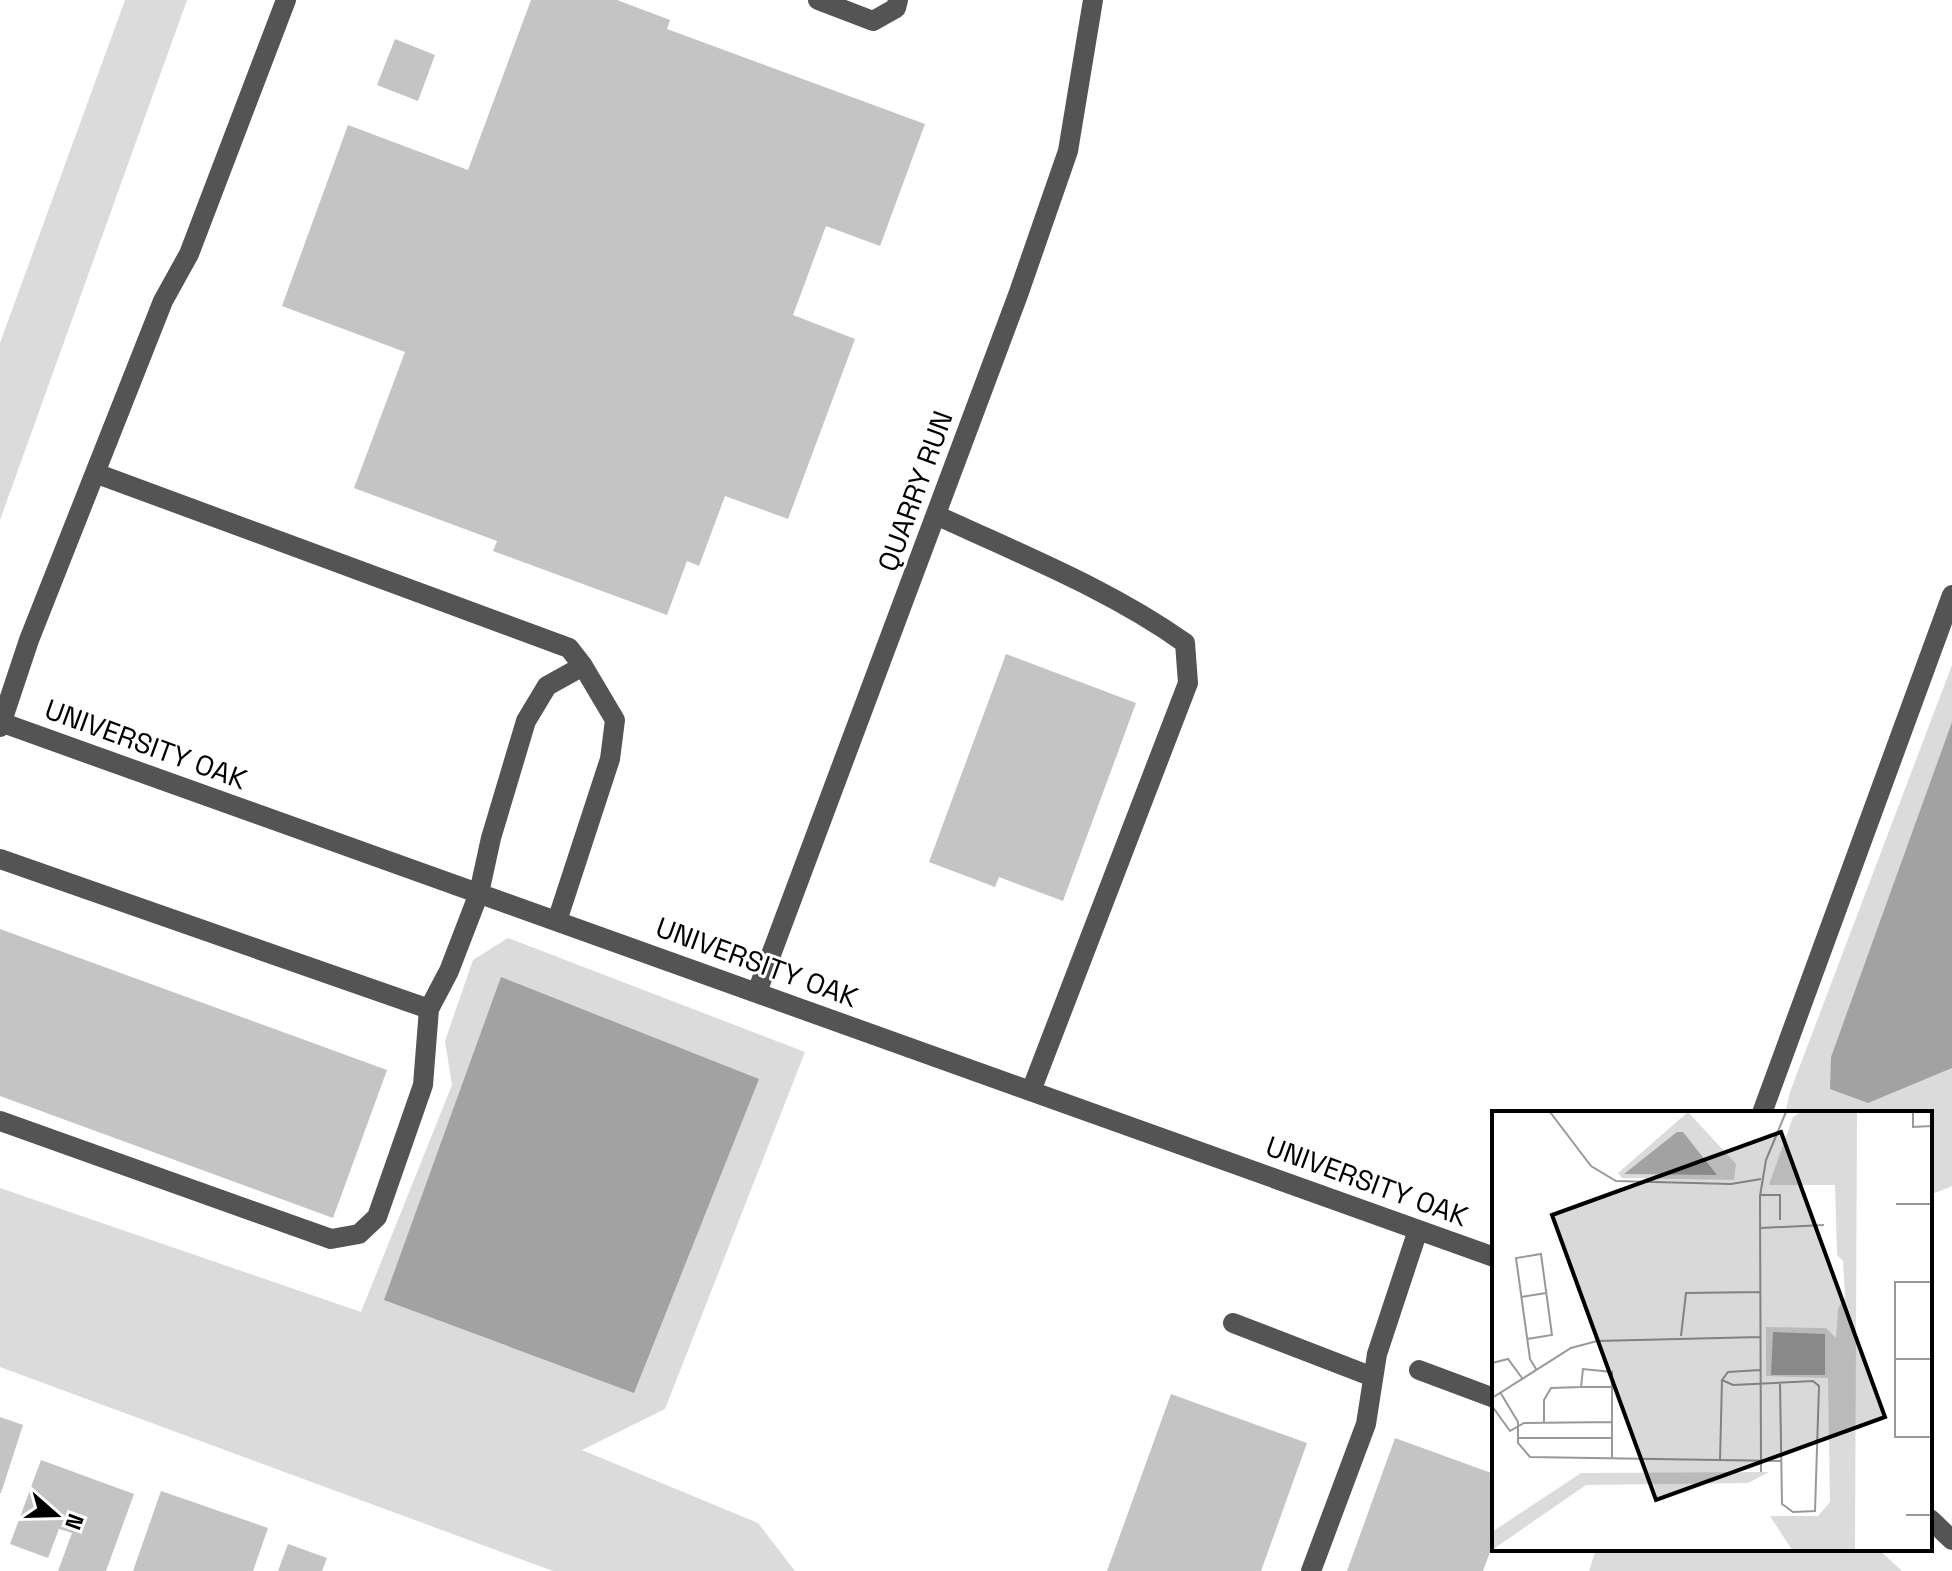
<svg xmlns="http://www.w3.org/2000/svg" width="1952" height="1571" viewBox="0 0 1952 1571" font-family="'Space Grotesk',sans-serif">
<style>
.green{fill:#dbdbdb}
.water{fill:#a2a2a2}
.building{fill:#c4c4c4}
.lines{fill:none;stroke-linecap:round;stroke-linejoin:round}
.minor{stroke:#545454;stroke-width:20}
.labels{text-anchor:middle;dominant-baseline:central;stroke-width:6;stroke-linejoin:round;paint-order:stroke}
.street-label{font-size:28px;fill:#000;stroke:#fff}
.inset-road{fill:none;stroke:#999;stroke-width:2}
.view{fill:#000;fill-opacity:0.15;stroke:#000;stroke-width:4}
.inset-edge{fill:none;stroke:#000;stroke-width:4}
</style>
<rect width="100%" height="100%" fill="#fff"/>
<!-- green -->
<path class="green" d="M 125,0 L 187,0 L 0,520 L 0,343 Z
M 1952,665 L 1952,1186 L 1930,1195 L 1930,1113 L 1785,1113 L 1790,1092 Z
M 508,938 L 805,1052 L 665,1409 L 582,1450 L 758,1523 L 795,1571 L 553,1571 L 0,1367 L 0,1188 L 361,1312 L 452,1085 L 445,1041 L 473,960 Z
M 1596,1549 L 1878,1549 L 1902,1571 L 1589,1571 Z"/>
<!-- water -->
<path class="water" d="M 1952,722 L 1952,1068 L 1868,1103 L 1830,1089 L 1831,1057 Z
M 501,977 L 759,1079 L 634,1393 L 384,1300 Z"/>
<!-- building -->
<path class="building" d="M 531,0 L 617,0 L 670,20 L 667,29 L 925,124 L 880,246 L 826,226 L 793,315 L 855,339 L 788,519 L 725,496 L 699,566 L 687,561 L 667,615 L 493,551 L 497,541 L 354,488 L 405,352 L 282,306 L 348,125 L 468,170 Z
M 395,39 L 435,55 L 418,101 L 377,85 Z
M 1006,654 L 1136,703 L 1063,901 L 999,877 L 995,887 L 929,862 Z
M 0,929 L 387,1070 L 333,1218 L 0,1096 Z
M 1171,1394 L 1307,1443 L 1261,1571 L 1107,1571 Z
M 0,1417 L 23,1425 L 1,1493 L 0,1493 Z
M 1395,1438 L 1494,1474 L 1494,1541 L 1483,1571 L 1347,1571 Z
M 41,1460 L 134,1494 L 106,1571 L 58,1571 L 72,1533 L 59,1529 L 48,1558 L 10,1544 Z
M 161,1491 L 268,1528 L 253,1571 L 133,1571 Z
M 288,1544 L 327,1558 L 322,1571 L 278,1571 Z"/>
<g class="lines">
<!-- minor -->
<path class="minor" d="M 818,0 L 873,21 L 896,8 L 898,0
M 95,473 L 569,648 L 583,666
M 936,515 C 1020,554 1109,589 1185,643 L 1188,683 L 1031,1091
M 0,722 L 1494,1257
M 0,727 L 29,640 L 163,301 L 189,254 L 286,0
M 0,859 L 429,1009
M 757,992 L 1018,295 L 1068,151 L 1093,0
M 1762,1113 L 1952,595
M 0,1121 L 331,1239 L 359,1234 L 377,1217 L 423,1085 L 429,1009 L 449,971 L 479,893 L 491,838 L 526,721 L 547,686 L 583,666 L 615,720 L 610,759 L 557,921
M 1233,1323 L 1373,1377
M 1419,1370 L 1494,1398
M 1930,1519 L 1952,1540
M 1311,1571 L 1366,1424 L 1377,1354 L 1418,1230"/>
</g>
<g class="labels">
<!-- street labels -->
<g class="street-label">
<text transform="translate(915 491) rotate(-70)">QUARRY RUN</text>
<text transform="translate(146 744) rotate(20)">UNIVERSITY OAK</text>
<text transform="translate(757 962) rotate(20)">UNIVERSITY OAK</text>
<text transform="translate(1367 1181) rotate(20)">UNIVERSITY OAK</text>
</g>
</g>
<!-- overview -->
<g transform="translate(1492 1111)">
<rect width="440" height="440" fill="#fff"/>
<path d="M 196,1 L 244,53 L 242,69 L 130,67 L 126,62 ZM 309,1 L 365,1 L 363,439 L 300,439 L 278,405 L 326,405 L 338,391 L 336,267 L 274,265 L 274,216 L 334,217 L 344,227 L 346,198 L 353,185 L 351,150 L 345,144 L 343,74 L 277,74 L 301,6 ZM 277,361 L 256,372 L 94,374 L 0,439 L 0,421 L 89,362 Z" fill="#dbdbdb"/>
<path d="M 185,21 L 191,21 L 225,64 L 132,63 ZM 281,221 L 333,223 L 333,264 L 279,264 Z" fill="#a2a2a2"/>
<path class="inset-road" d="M 58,1 L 99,55 L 124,70 L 239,73 L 269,68M 421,1 L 421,16 L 440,15M 268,84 L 288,84 L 288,109M 404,93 L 440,93M 268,117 L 332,114M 440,171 L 403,171 L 403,326 L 440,326M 29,186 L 54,182M 189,225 L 194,182 L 268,181M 35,228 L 60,224 L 49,143 L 24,147 L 38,248 L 44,258M 403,248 L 440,248M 0,252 L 16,248 L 30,267M 268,259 L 236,261 L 230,269 L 241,274 L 321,270 L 327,275 L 323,400 L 301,401 L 290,393 L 288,273M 89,276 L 120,276M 8,281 L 26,311 L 26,332 L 38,346 L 289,350M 0,287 L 79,237 L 105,230 L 268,226M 0,295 L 18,320 L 32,312 L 120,311 L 120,261 L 91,258 L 89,276 L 59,277 L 52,289 L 52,312M 120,311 L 120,347M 26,327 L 120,327M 228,350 L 230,269M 269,361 L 268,85 L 274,49 L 294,1M 414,404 L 440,404"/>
<path class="view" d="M 289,21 L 393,306 L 164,389 L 60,104 Z"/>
<rect width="440" height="440" class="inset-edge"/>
</g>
<!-- north arrow -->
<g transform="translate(56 1515) rotate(110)" stroke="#ffffff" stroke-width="6" paint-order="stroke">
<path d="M0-6L14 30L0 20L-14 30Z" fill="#000000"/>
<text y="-12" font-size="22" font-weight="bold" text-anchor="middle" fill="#000000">N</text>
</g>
</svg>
